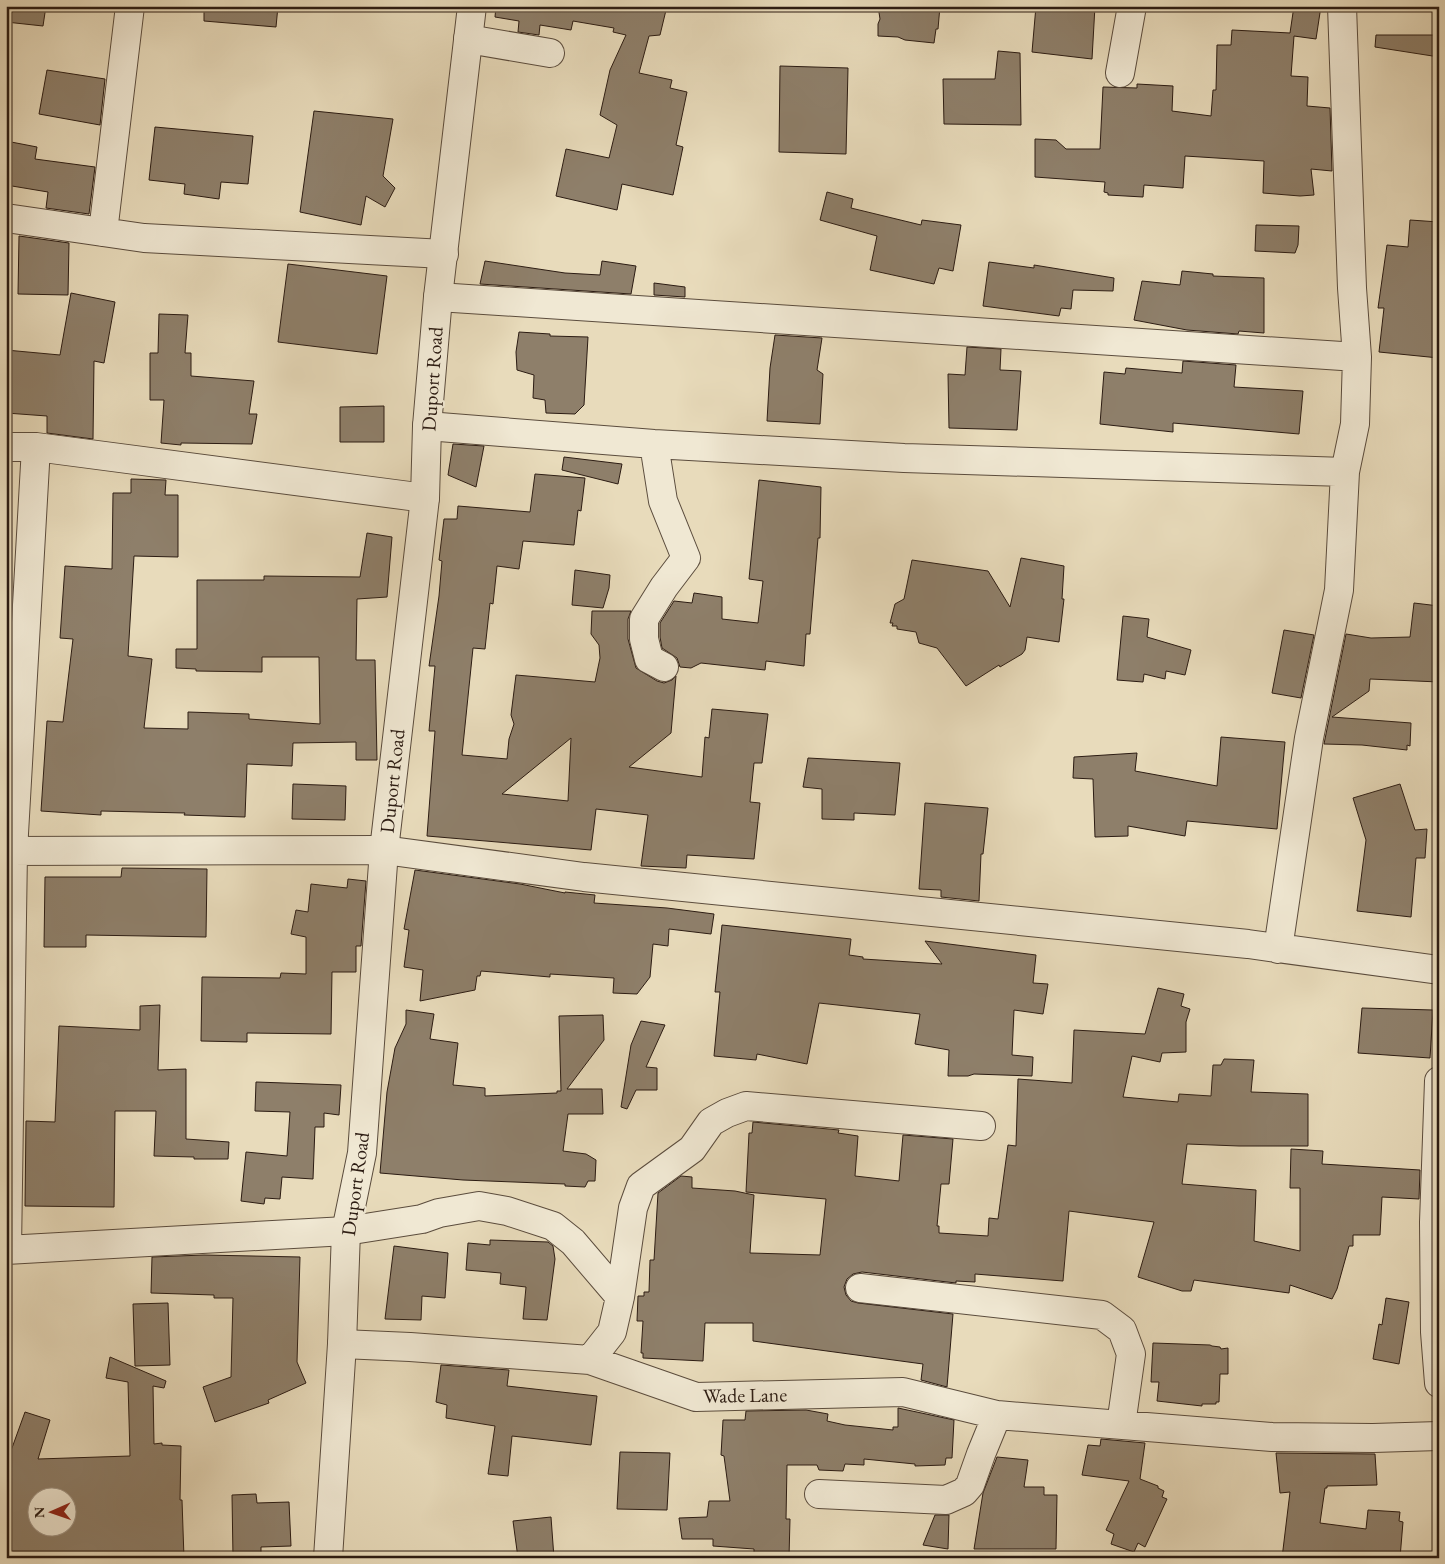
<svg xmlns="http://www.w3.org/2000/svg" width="1445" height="1564" viewBox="0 0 1445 1564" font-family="'EB Garamond',serif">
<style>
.building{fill:#8e7f6a;stroke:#2c1c13;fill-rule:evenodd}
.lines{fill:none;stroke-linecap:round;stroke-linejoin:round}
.minor-casing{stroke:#5b4c3d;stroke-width:30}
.tertiary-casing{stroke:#5b4c3d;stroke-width:30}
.minor{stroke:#f0e8d3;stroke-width:28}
.tertiary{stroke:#f0e8d3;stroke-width:28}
.labels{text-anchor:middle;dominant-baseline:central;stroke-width:4;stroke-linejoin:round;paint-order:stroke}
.street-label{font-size:20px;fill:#2c1c13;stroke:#f0e8d3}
</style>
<rect width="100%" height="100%" fill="#e8dbbb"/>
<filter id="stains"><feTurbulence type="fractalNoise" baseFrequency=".004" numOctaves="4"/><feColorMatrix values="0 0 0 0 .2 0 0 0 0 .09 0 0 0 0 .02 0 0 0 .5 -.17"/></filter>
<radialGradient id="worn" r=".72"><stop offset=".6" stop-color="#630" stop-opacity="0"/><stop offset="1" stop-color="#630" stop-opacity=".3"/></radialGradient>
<!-- building -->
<path class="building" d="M 6,6 L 46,6 L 43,26 L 6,22 Z
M 204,6 L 278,6 L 276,27 L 204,21 Z
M 496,6 L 667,6 L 660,35 L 649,36 L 639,73 L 672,80 L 670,88 L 687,92 L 676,145 L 683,147 L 673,195 L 622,184 L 617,210 L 556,196 L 566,149 L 609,158 L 617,125 L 600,115 L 610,70 L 626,35 L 613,32 L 614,28 L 573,21 L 571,30 L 540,25 L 539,35 L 518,32 L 519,21 L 495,17 Z
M 878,6 L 940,6 L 938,29 L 936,29 L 934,43 L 905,40 L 898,37 L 878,36 L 878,24 L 880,19 Z
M 1036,6 L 1095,6 L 1092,59 L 1032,52 Z
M 1294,6 L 1321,6 L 1316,39 L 1294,36 L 1291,76 L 1308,77 L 1307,106 L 1330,108 L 1332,171 L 1311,169 L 1314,195 L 1300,196 L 1263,193 L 1264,161 L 1185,156 L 1183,188 L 1144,185 L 1143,197 L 1108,195 L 1108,193 L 1104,192 L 1105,182 L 1035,177 L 1035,139 L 1056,140 L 1066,149 L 1100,149 L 1103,87 L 1137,88 L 1137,84 L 1173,86 L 1172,111 L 1211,116 L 1213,90 L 1216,90 L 1217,45 L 1231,45 L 1232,30 L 1290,33 Z
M 1376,35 L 1439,35 L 1439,57 L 1375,47 Z
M 998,51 L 1020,53 L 1021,125 L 944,124 L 943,79 L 995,79 Z
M 780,66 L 848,68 L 846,154 L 779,152 Z
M 47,70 L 105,79 L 100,125 L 39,114 Z
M 314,111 L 393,119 L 383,176 L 395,188 L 385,207 L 366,196 L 361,225 L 300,212 Z
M 155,127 L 253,136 L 248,184 L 221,182 L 219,199 L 184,194 L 185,184 L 149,180 Z
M 6,141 L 37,147 L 35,159 L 95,167 L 89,214 L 46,208 L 48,192 L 6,185 Z
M 827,192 L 853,199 L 851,208 L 921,225 L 922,220 L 961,225 L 953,271 L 939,268 L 934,284 L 870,270 L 877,236 L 820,220 Z
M 1410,220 L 1439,222 L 1439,358 L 1379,352 L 1384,308 L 1378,308 L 1387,245 L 1408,247 Z
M 1256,225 L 1299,226 L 1298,245 L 1295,253 L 1255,251 Z
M 19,236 L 69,243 L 68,295 L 18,294 Z
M 485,261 L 565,273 L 600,275 L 602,261 L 636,266 L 631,294 L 480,284 Z
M 989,262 L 1034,268 L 1034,265 L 1114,278 L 1113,291 L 1073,290 L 1071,309 L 1061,308 L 1059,316 L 983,306 Z
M 288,264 L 387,276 L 377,354 L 278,342 Z
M 1182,271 L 1213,274 L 1213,276 L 1264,278 L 1264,333 L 1239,331 L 1238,334 L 1187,330 L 1134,320 L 1142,281 L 1180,285 Z
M 654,283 L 685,287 L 685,297 L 654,295 Z
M 71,293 L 115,302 L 104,363 L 94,361 L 93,439 L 47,433 L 47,416 L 6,413 L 6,350 L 60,355 Z
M 159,314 L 188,315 L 185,353 L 191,353 L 191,376 L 254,381 L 249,414 L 257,414 L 252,444 L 181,443 L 181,445 L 161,443 L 164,400 L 150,400 L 150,353 L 158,353 Z
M 519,332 L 550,334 L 550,336 L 588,337 L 584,405 L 575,414 L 546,413 L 545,400 L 533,398 L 534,375 L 517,370 L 516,352 Z
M 775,335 L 822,338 L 817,370 L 823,374 L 820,424 L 767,421 L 770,368 Z
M 967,347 L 1001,349 L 1000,370 L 1021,371 L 1017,430 L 949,428 L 948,374 L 965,375 Z
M 1183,361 L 1236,365 L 1234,387 L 1303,391 L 1299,434 L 1173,423 L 1173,432 L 1100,424 L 1104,372 L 1125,374 L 1126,368 L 1182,373 Z
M 384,406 L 384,442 L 340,442 L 340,407 Z
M 453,444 L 484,446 L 476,487 L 448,475 Z
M 564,457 L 622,464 L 618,484 L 562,470 Z
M 535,474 L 585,478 L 581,511 L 578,510 L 574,545 L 523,541 L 519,569 L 497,566 L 493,604 L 490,603 L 485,649 L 473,648 L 462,755 L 507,759 L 509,739 L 514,724 L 511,715 L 516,675 L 595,682 L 600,658 L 599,645 L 591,634 L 592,611 L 631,611 L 628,619 L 628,639 L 636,668 L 657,681 L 664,683 L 672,680 L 676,676 L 671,733 L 629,767 L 702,777 L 705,737 L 709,738 L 712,709 L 768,714 L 762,763 L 754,763 L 750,802 L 760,803 L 754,859 L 687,855 L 686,868 L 641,866 L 648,815 L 596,809 L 591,850 L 427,836 L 435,731 L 429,731 L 435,666 L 429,666 L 439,596 L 442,561 L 439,560 L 444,519 L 457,519 L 458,506 L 530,512 ZM 571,738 L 568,801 L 502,794 Z
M 131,479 L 166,480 L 165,495 L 178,495 L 178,557 L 134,556 L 128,656 L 152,659 L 144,728 L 188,729 L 188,712 L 249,714 L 249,719 L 320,724 L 319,657 L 262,657 L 262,672 L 196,671 L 196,669 L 176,668 L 176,649 L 197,649 L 197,580 L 264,580 L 264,576 L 360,577 L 367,533 L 392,537 L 387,597 L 357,599 L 356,660 L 375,660 L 377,760 L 356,760 L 356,742 L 293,743 L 292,766 L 247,764 L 245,817 L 184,815 L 185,813 L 101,811 L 101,815 L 41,811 L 47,721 L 63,722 L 73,639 L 60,638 L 65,566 L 112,569 L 113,493 L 131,493 Z
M 759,480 L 821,487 L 820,538 L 818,538 L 810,634 L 806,634 L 804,666 L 766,661 L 765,670 L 701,663 L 691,668 L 680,667 L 677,658 L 662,648 L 660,637 L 660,623 L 674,601 L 692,603 L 694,593 L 722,597 L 722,619 L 758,623 L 763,581 L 749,579 Z
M 1021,558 L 1064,566 L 1062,599 L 1064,599 L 1059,642 L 1027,637 L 1025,650 L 1022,654 L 1000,667 L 999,665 L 966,686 L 937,648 L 919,643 L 916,632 L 897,629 L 897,626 L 892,626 L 893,623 L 890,623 L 895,604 L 904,599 L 912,560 L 988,571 L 1010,607 Z
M 575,570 L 610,575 L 609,588 L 603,608 L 572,605 Z
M 1414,603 L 1439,606 L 1439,682 L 1370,679 L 1369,691 L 1332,717 L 1411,723 L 1410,746 L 1407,745 L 1407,750 L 1362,745 L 1324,744 L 1346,634 L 1371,638 L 1410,637 Z
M 1123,616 L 1149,619 L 1147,637 L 1191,650 L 1185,675 L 1166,671 L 1165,679 L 1144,674 L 1143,682 L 1117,680 Z
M 1284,630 L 1314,635 L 1301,698 L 1272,693 Z
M 1221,737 L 1285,742 L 1277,829 L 1187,821 L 1185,836 L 1128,826 L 1128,836 L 1095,837 L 1093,779 L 1073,778 L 1074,757 L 1137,753 L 1135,771 L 1217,786 Z
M 808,758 L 900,763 L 895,815 L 854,813 L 854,820 L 822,819 L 822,789 L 803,787 Z
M 293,784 L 346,786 L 345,820 L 292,819 Z
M 1400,784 L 1415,830 L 1427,829 L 1425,858 L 1416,858 L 1411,917 L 1357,911 L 1366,840 L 1353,798 Z
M 925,803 L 988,808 L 983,854 L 981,854 L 979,901 L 941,897 L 941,890 L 919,889 Z
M 122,868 L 207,869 L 206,937 L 86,935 L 86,947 L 44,947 L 45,877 L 121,877 Z
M 415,870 L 520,884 L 565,893 L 565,892 L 595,895 L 594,903 L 667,908 L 714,914 L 711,934 L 669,929 L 668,946 L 653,944 L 650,977 L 637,994 L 613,993 L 614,978 L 550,974 L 550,977 L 481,971 L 480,976 L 477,976 L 475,990 L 420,1001 L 423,970 L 404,967 L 409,930 L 404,929 Z
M 348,879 L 366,881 L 361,946 L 356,946 L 356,972 L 332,972 L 331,1034 L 247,1033 L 247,1042 L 201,1041 L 202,977 L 280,978 L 281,973 L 306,974 L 306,937 L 291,934 L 296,910 L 308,912 L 311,884 L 347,888 Z
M 722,925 L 851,939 L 849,955 L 863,957 L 863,959 L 942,964 L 925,941 L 1036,955 L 1033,983 L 1048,984 L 1043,1014 L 1014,1010 L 1012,1055 L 1033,1057 L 1032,1076 L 974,1074 L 968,1076 L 948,1076 L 949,1050 L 915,1044 L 920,1014 L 819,1003 L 807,1064 L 757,1054 L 756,1060 L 714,1056 L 720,992 L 715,992 Z
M 1158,988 L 1184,994 L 1181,1006 L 1190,1009 L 1186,1022 L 1186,1052 L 1162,1053 L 1160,1062 L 1132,1056 L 1123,1097 L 1178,1102 L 1179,1094 L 1211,1096 L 1213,1065 L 1221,1065 L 1224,1059 L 1254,1060 L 1251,1092 L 1308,1094 L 1308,1146 L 1239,1146 L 1187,1144 L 1182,1184 L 1256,1190 L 1254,1241 L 1300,1251 L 1300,1188 L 1290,1188 L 1291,1149 L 1323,1151 L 1322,1164 L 1420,1170 L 1419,1199 L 1382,1197 L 1380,1235 L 1353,1235 L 1353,1246 L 1349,1246 L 1337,1289 L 1332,1299 L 1290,1285 L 1289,1293 L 1194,1280 L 1191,1291 L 1182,1291 L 1138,1277 L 1154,1222 L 1069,1211 L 1063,1281 L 975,1274 L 975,1282 L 956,1281 L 956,1283 L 862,1272 L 853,1274 L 847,1279 L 844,1287 L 846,1295 L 851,1301 L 858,1303 L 953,1314 L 947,1387 L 921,1380 L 923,1364 L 753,1341 L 753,1323 L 705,1323 L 703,1361 L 643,1358 L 643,1353 L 641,1353 L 643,1321 L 637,1321 L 638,1296 L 644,1296 L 644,1292 L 649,1292 L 650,1260 L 654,1260 L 658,1193 L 681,1176 L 692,1177 L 692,1188 L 735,1191 L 754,1195 L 750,1253 L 820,1255 L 826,1199 L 746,1192 L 749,1133 L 752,1133 L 753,1122 L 839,1130 L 838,1133 L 858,1136 L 855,1176 L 899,1181 L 903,1135 L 953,1139 L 949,1184 L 941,1184 L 937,1226 L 939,1226 L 939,1233 L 988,1236 L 989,1218 L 998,1219 L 1008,1145 L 1016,1146 L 1018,1079 L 1072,1083 L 1074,1030 L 1145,1034 Z
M 160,1005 L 158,1070 L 186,1069 L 186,1139 L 229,1142 L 228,1159 L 194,1159 L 194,1157 L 154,1156 L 156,1111 L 115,1111 L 114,1207 L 25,1206 L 26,1121 L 55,1122 L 59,1026 L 140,1030 L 140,1006 Z
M 1362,1008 L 1433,1010 L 1430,1058 L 1358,1053 Z
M 406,1010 L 434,1014 L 430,1039 L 458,1043 L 453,1085 L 485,1088 L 485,1096 L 557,1093 L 557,1091 L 561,1091 L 559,1016 L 603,1015 L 604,1040 L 567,1089 L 602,1089 L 603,1114 L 568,1114 L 563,1151 L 586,1154 L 596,1160 L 595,1181 L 588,1181 L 585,1187 L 565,1186 L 565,1184 L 463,1180 L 380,1173 L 387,1092 L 395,1048 L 406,1024 Z
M 641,1021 L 665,1025 L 646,1067 L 657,1068 L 657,1090 L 636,1090 L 627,1109 L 621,1107 L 631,1045 Z
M 256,1082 L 341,1085 L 339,1115 L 324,1113 L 324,1127 L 315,1127 L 313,1179 L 282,1177 L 280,1199 L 265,1198 L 264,1204 L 241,1201 L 246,1152 L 287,1156 L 290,1112 L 255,1111 Z
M 490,1240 L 548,1242 L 553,1246 L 555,1259 L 547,1320 L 523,1319 L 526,1287 L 500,1284 L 501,1273 L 466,1270 L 468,1243 L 490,1245 Z
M 394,1246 L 448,1253 L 445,1298 L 422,1296 L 421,1320 L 385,1319 Z
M 204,1255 L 300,1257 L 297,1362 L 306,1383 L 268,1400 L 269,1403 L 215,1422 L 203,1387 L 231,1377 L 233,1298 L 214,1298 L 214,1295 L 151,1293 L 152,1257 Z
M 1386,1298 L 1409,1302 L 1399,1364 L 1373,1359 L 1379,1324 L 1382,1325 Z
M 168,1303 L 170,1365 L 135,1366 L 133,1304 Z
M 1153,1343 L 1210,1345 L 1212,1346 L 1220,1347 L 1221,1349 L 1228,1348 L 1228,1374 L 1220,1374 L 1219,1402 L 1216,1402 L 1216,1404 L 1202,1404 L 1202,1406 L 1157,1401 L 1159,1382 L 1151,1382 Z
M 110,1357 L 166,1381 L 164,1388 L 153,1386 L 154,1444 L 162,1443 L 162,1445 L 181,1446 L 180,1500 L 182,1500 L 184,1558 L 139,1558 L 139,1553 L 6,1558 L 8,1459 L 25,1412 L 50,1420 L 38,1459 L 130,1456 L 128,1382 L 106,1378 ZM 38,1496 L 68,1496 L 68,1526 L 38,1526 Z
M 441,1365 L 509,1370 L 507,1386 L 597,1396 L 591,1445 L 512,1436 L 508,1476 L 488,1474 L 495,1426 L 446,1418 L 447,1405 L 436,1402 Z
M 898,1408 L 954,1420 L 952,1458 L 946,1458 L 945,1465 L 915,1466 L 915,1464 L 864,1459 L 864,1465 L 845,1464 L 843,1471 L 819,1470 L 817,1465 L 787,1465 L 786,1519 L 790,1519 L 789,1557 L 754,1554 L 754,1549 L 713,1546 L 713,1539 L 682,1539 L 679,1518 L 707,1517 L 709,1501 L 730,1501 L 724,1456 L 721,1455 L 723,1420 L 745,1420 L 746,1411 L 806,1410 L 828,1414 L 827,1421 L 845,1425 L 893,1430 L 893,1427 L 898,1427 Z
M 1101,1439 L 1145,1443 L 1140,1479 L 1158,1486 L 1158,1488 L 1164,1491 L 1162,1497 L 1167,1499 L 1145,1547 L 1138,1543 L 1134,1552 L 1111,1544 L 1114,1534 L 1106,1530 L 1129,1481 L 1082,1475 L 1088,1445 L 1100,1446 Z
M 620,1452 L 670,1453 L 667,1510 L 617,1509 Z
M 1276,1453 L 1375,1454 L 1377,1485 L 1327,1486 L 1327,1488 L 1325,1488 L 1320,1523 L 1366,1529 L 1368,1510 L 1400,1512 L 1399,1521 L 1403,1522 L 1400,1558 L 1282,1558 L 1290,1492 L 1280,1493 Z
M 997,1457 L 1028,1460 L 1024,1487 L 1044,1487 L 1044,1495 L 1057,1495 L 1056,1549 L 974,1549 L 983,1493 Z
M 256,1494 L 257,1503 L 289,1502 L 291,1546 L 261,1547 L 261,1556 L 233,1557 L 232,1495 Z
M 935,1515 L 949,1515 L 948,1549 L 923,1545 Z
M 551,1517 L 554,1558 L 518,1558 L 513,1521 Z"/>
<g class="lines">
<defs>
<path id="minor" d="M 468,39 L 550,53
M 1120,73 L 1132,6
M 6,218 L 144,238 L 444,254
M 103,232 L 130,6
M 438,297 L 1357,357
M 427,426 L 654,444 L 904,458 L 1345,472
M 654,444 L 663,501 L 686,558 L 664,587 L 644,619 L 644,639 L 649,659 L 664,667
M 6,447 L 36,447 L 425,498
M 6,851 L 384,850 L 584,877 L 1248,944 L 1439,970
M 1278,949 L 1309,738 L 1339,590 L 1345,472 L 1355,424 L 1357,357 L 1352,288 L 1342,6
M 1439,1081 L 1434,1222 L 1435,1332 L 1439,1383
M 6,1250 L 346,1231 L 422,1219 L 439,1213 L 479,1206 L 507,1211 L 553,1226 L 573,1242 L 620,1297
M 7,1250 L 13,851 L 36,447
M 860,1288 L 1102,1315 L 1122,1330 L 1131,1354 L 1121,1425
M 342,1344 L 410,1347 L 590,1360 L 696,1397 L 903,1392 L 997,1415 L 1272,1437 L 1373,1438 L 1439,1436
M 590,1360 L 612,1332 L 620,1297 L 633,1208 L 641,1186 L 692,1149 L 711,1122 L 727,1113 L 746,1106 L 981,1126
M 819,1494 L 946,1500 L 964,1492 L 970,1485 L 981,1454 L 997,1415"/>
<path id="tertiary" d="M 328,1558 L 342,1344 L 346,1231 L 362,1153 L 384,850 L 425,498 L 427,426 L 438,297 L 472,6"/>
</defs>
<!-- minor casing -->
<use href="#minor" class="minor-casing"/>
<!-- tertiary casing -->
<use href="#tertiary" class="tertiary-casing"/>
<!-- minor -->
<use href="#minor" class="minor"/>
<!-- tertiary -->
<use href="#tertiary" class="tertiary"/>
</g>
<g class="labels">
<!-- street labels -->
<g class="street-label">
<text transform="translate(432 379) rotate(-86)">Duport Road</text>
<text transform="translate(392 781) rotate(-84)">Duport Road</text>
<text transform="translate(355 1184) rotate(-82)">Duport Road</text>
<text transform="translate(745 1395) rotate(-1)">Wade Lane</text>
</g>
</g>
<!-- margin -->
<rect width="1445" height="1564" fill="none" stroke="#e8dbbb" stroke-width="25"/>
<rect x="8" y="8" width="1430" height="1549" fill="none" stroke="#2c1c13" stroke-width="2.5"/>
<rect x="12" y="12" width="1420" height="1539" fill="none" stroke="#2c1c13"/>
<!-- north arrow -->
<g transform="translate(52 1512) rotate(268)"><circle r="24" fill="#f0e8d3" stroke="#a29686"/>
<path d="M0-4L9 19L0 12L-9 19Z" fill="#8f2418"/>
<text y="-8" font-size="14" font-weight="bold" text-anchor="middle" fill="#2c1c13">N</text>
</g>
<rect width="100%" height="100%" filter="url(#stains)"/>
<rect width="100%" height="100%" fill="url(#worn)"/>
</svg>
